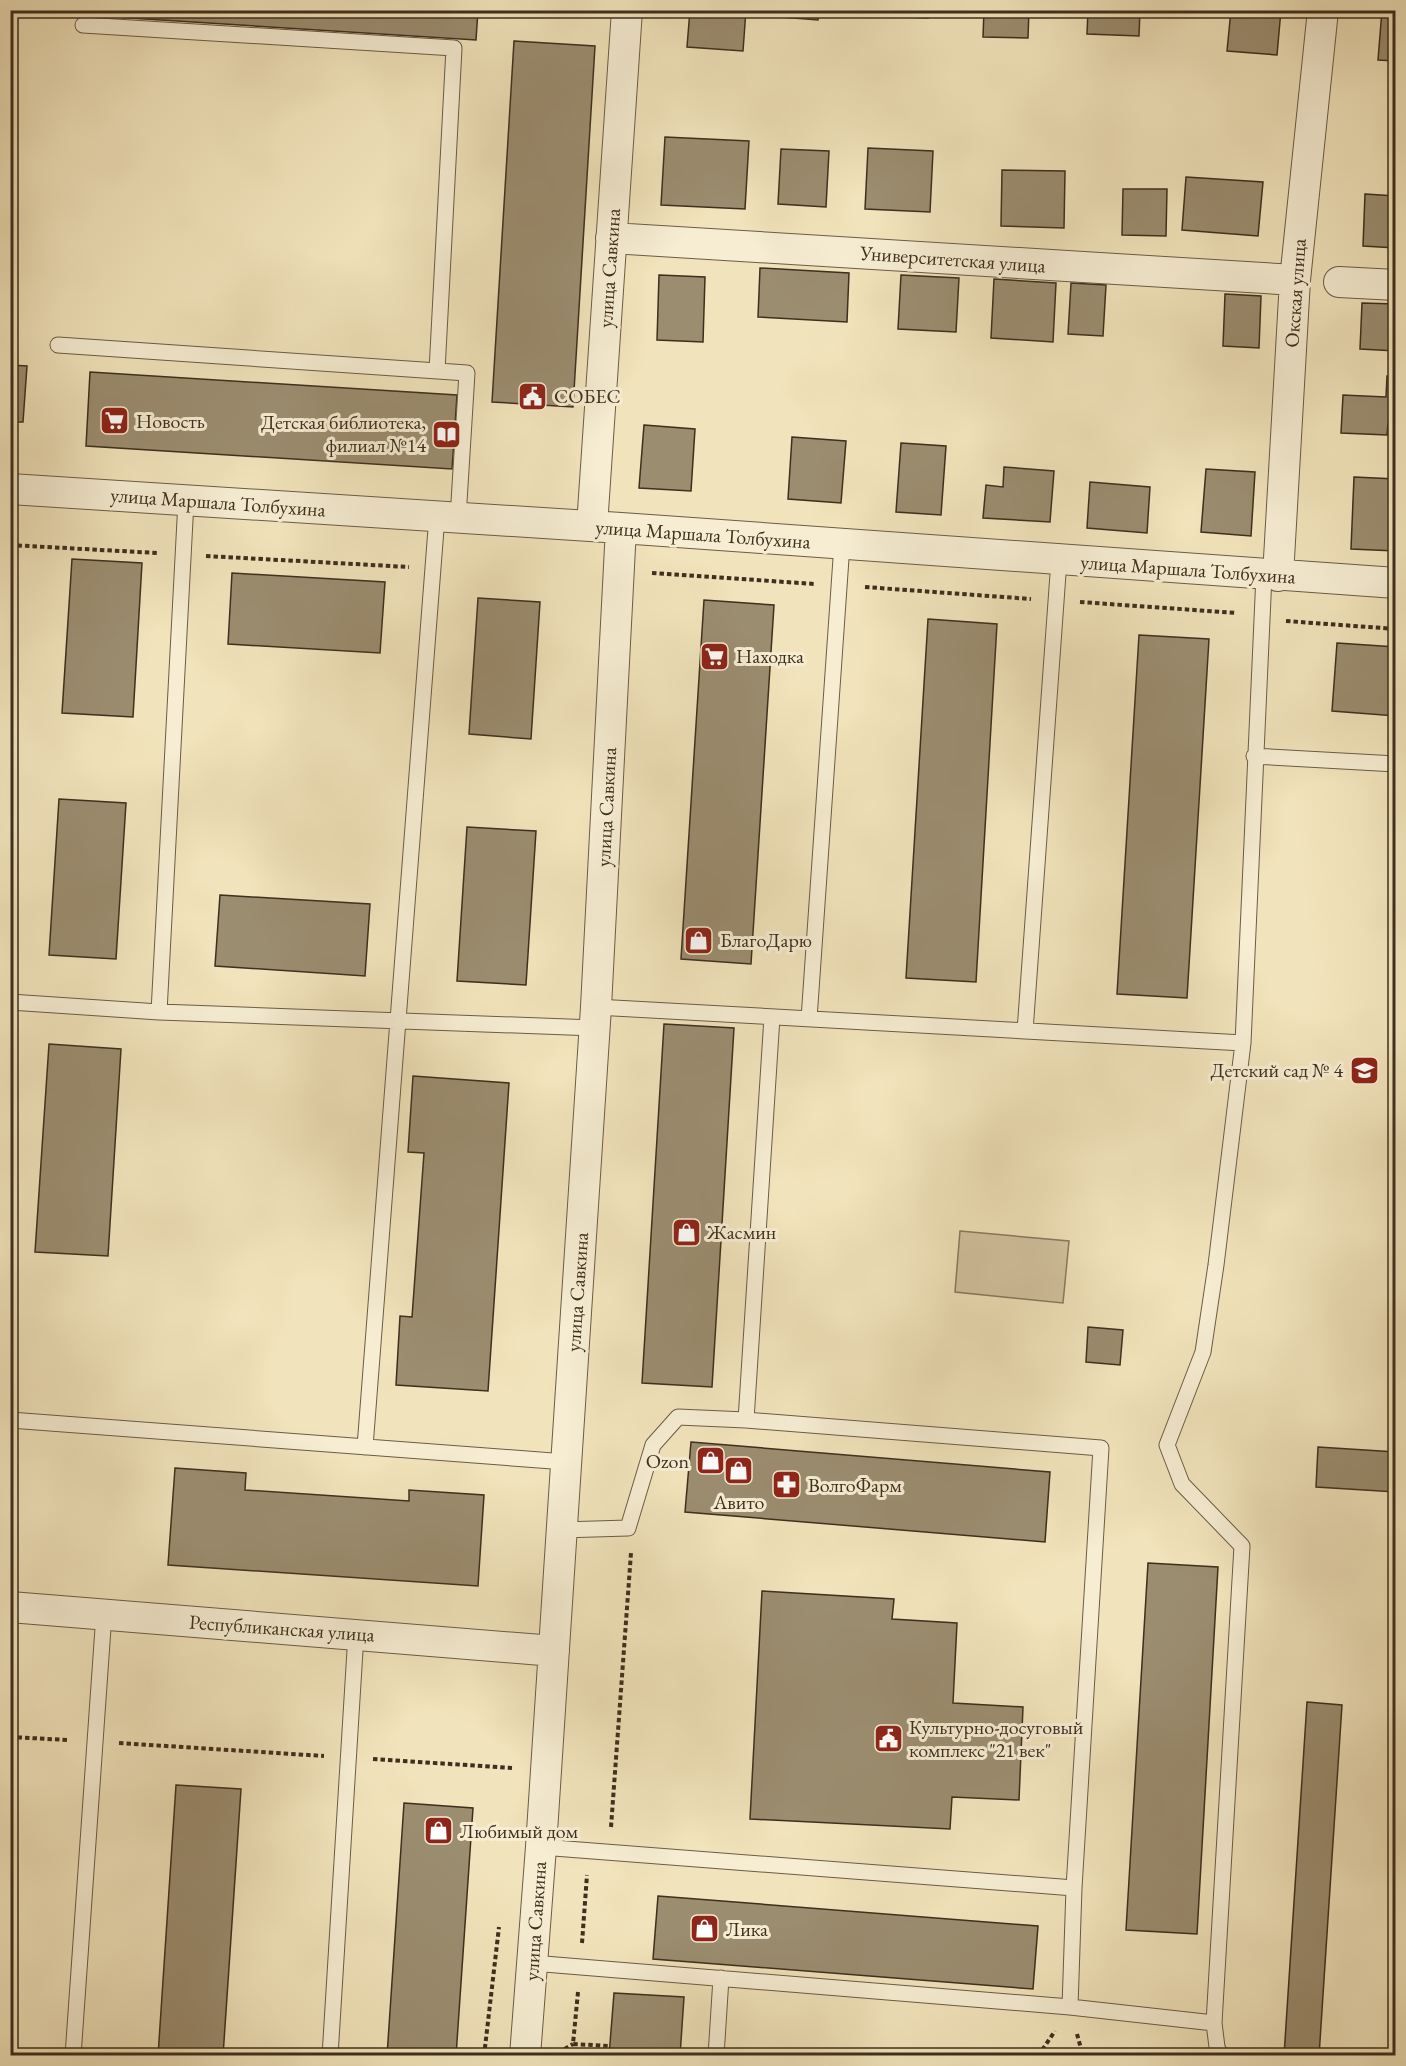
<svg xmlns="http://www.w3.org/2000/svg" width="1406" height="2066" viewBox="0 0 1406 2066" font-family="'EB Garamond',serif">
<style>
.green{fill:#d3c4a0;stroke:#887a5f;stroke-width:1.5}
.building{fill:#9b8d70;stroke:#3e2f1e;stroke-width:1.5}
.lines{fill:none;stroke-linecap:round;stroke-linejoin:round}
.service-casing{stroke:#6b5c45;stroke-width:17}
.minor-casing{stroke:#6b5c45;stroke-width:32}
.path{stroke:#3e2f1e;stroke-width:4;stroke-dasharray:4.5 3;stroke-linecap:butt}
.service{stroke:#f6edd3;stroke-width:15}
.minor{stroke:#f6edd3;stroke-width:30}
.labels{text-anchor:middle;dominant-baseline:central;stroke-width:6;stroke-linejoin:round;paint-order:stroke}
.street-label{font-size:20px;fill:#3e2f1e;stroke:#f6edd3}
.poi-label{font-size:20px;fill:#3e2f1e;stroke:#f6edd3;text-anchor:start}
</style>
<rect width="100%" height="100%" fill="#f1e3bb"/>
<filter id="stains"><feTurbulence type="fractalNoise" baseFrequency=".00333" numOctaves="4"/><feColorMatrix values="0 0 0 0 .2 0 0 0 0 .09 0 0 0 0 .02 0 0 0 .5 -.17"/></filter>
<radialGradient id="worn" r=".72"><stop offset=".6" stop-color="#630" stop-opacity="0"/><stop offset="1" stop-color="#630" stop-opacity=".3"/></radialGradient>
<!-- green -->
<path class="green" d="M 960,1231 L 1069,1241 L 1063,1303 L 955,1292 Z"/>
<!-- building -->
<path class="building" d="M 114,10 L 478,10 L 476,40 L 114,17 Z
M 690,10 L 746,10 L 743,51 L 687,47 Z
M 782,10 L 819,10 L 818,20 L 781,17 Z
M 876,10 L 929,10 L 928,18 L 876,16 Z
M 984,10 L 1029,10 L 1028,38 L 983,37 Z
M 1088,10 L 1140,10 L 1139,36 L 1087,34 Z
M 1231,10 L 1281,10 L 1277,55 L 1227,51 Z
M 1382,10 L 1396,10 L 1396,61 L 1378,60 Z
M 514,41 L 595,46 L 573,407 L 492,402 Z
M 665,137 L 749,141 L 745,209 L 661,205 Z
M 868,148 L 933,151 L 930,212 L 865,209 Z
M 781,149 L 829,151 L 826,207 L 778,204 Z
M 1002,170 L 1065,171 L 1064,228 L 1001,226 Z
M 1186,177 L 1263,182 L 1258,236 L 1182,230 Z
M 1123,189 L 1167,189 L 1166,236 L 1122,235 Z
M 1365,194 L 1396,196 L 1396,248 L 1363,246 Z
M 760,268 L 849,273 L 847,322 L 758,317 Z
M 659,275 L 705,277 L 703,342 L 657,340 Z
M 901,275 L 959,278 L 956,332 L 898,329 Z
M 994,279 L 1056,283 L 1053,342 L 991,338 Z
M 1071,283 L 1106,285 L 1103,336 L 1068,334 Z
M 1225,294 L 1261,296 L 1259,348 L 1223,346 Z
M 1362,303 L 1396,304 L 1396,351 L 1360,349 Z
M 10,365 L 27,366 L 23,422 L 10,422 Z
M 90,372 L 457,395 L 452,469 L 86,446 Z
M 1387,376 L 1396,377 L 1396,424 L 1388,424 L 1387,435 L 1341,433 L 1343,395 L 1386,397 Z
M 644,425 L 695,429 L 691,491 L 639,488 Z
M 792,437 L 846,441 L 841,503 L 788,499 Z
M 901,443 L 946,446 L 941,515 L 896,512 Z
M 1004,467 L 1054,471 L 1050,522 L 983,518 L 986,485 L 1003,487 Z
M 1206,469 L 1255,472 L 1251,536 L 1201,532 Z
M 1354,477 L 1396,479 L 1396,551 L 1351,549 Z
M 1090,482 L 1150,487 L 1147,533 L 1087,528 Z
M 72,559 L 142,563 L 133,717 L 62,713 Z
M 232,573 L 385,582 L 380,653 L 228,644 Z
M 478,598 L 540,602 L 531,739 L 469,734 Z
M 704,600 L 774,605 L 751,964 L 681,959 Z
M 928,619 L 997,624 L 976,982 L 906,978 Z
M 1139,635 L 1209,639 L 1187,998 L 1117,994 Z
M 1337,643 L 1396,647 L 1396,716 L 1332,711 Z
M 59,799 L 126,803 L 116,959 L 49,955 Z
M 467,827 L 536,831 L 526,985 L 457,981 Z
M 220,895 L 370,904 L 365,976 L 215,966 Z
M 664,1024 L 734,1028 L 712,1387 L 642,1383 Z
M 49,1044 L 121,1049 L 108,1256 L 35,1252 Z
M 413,1076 L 509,1083 L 488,1391 L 396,1385 L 400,1316 L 412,1317 L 424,1153 L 408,1152 Z
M 1088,1327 L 1123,1330 L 1120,1365 L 1086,1362 Z
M 691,1442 L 1050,1472 L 1045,1542 L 685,1512 Z
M 1318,1447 L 1396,1452 L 1396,1492 L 1316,1487 Z
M 175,1468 L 246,1473 L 245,1490 L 409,1501 L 409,1490 L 484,1495 L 478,1586 L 168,1565 Z
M 1148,1563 L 1218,1567 L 1197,1934 L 1126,1930 Z
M 762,1591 L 894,1599 L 892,1619 L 957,1623 L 953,1703 L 1023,1707 L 1019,1800 L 952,1797 L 950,1829 L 750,1819 Z
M 1307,1702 L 1342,1705 L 1319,2056 L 1284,2056 Z
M 176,1785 L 241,1789 L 223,2056 L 158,2056 Z
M 404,1803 L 473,1808 L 456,2056 L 387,2056 Z
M 658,1896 L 1038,1926 L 1033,1989 L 653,1959 Z
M 614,1993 L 684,1997 L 680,2056 L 609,2056 Z"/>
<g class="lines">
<defs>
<path id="service" d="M 83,25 L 454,48 L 437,371
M 58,345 L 467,373 L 458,518
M 1254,756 L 1396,764
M 10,1002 L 159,1012 L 595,1028
M 596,1007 L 1243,1043
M 159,1012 L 186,501
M 809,1019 L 842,544
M 1025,1031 L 1059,560
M 10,1420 L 566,1462
M 746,1420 L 772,1017
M 365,1447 L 437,516
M 561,1530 L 628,1528 L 653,1445 L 678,1417 L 746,1420 L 1101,1448 L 1074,1888 L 1070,2007
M 541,1847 L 1074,1888
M 532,1963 L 1070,2007 L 1214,2023
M 73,2056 L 104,1614
M 330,2056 L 356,1634
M 716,2056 L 721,1978
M 1221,2056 L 1217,2047 L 1214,2023 L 1242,1546 L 1182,1484 L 1167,1445 L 1203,1352 L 1216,1265 L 1243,1043 L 1264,575"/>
<path id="minor" d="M 611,238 L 1295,280
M 1339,282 L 1396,285
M 10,489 L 621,528 L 1396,583
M 592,526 L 627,10
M 1278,576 L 1295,280 L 1323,10
M 10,1607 L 554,1651
M 525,2056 L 541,1847 L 596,1007 L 621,528"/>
</defs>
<!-- service casing -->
<use href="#service" class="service-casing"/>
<!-- minor casing -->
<use href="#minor" class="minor-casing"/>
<!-- path -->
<path class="path" d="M 10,545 L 157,553
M 206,556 L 409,567
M 652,573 L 815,584
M 865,587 L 1031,599
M 1080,602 L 1237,613
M 1286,621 L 1396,629
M 10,1737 L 69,1740
M 119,1743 L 324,1756
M 373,1759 L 512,1768
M 611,1827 L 631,1553
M 582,1943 L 587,1875
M 578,1992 L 573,2044 L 610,2046
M 1077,2034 L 1083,2056
M 558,2053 L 573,2044
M 484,2056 L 499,1927
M 1038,2056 L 1055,2031"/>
<!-- service -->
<use href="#service" class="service"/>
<!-- minor -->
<use href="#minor" class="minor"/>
</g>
<!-- icons -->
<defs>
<symbol id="civic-square" viewBox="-11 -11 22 22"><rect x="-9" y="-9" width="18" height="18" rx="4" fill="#8f2418" stroke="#f6edd3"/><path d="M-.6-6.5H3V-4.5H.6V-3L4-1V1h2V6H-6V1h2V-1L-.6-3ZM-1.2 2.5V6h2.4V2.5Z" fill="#fff"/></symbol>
<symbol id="supermarket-square" viewBox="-11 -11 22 22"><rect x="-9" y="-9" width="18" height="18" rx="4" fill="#8f2418" stroke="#f6edd3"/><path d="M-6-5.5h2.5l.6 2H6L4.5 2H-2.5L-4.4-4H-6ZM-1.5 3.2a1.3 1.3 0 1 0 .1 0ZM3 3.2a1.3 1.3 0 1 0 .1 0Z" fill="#fff"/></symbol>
<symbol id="library-square" viewBox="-11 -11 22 22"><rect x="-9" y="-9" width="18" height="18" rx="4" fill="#8f2418" stroke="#f6edd3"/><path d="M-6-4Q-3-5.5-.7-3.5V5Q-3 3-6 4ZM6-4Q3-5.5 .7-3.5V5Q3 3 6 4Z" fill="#fff"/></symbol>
<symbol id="shop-square" viewBox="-11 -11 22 22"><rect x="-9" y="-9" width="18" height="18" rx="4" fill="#8f2418" stroke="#f6edd3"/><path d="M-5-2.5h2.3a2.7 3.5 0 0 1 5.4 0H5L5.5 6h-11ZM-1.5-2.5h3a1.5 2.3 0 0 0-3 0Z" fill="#fff"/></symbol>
<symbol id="school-square" viewBox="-11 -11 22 22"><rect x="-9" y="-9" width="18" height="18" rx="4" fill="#8f2418" stroke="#f6edd3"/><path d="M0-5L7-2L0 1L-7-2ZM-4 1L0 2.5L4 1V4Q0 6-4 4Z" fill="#fff"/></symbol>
<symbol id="pharmacy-square" viewBox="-11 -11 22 22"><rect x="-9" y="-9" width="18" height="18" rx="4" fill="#8f2418" stroke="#f6edd3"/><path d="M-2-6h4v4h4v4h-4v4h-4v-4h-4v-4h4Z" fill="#fff"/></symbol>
</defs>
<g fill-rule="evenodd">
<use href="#civic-square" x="516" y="380" width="33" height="33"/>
<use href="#supermarket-square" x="98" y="404" width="33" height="33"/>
<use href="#library-square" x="430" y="418" width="33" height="33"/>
<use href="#supermarket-square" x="698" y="640" width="33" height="33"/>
<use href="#shop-square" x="682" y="924" width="33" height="33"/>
<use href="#school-square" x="1348" y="1054" width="33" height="33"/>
<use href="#shop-square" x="670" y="1216" width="33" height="33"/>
<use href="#shop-square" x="694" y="1444" width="33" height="33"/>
<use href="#shop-square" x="722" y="1454" width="33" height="33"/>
<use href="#pharmacy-square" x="770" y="1468" width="33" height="33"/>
<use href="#civic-square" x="872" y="1722" width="33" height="33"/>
<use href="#shop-square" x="422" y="1814" width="33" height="33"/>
<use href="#shop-square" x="688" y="1912" width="33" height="33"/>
</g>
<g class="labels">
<!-- street labels -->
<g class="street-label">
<text transform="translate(953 259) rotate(4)">Университетская улица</text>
<text transform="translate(609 268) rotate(-86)">улица Савкина</text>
<text transform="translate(1295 293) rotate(-86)">Окская улица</text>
<text transform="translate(218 502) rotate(4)">улица Маршала Толбухина</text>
<text transform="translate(703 534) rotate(4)">улица Маршала Толбухина</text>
<text transform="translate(1188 569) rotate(4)">улица Маршала Толбухина</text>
<text transform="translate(606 807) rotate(-87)">улица Савкина</text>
<text transform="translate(577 1292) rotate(-86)">улица Савкина</text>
<text transform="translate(282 1628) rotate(4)">Республиканская улица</text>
<text transform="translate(535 1921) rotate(-86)">улица Савкина</text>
</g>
<!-- poi labels -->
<g class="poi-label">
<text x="554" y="396">СОБЕС</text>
<text x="136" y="421">Новость</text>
<text x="426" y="422" text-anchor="end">Детская библиотека,<tspan x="426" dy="23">филиал №14</tspan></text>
<text x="736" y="656">Находка</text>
<text x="720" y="940">БлагоДарю</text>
<text x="1343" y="1070" text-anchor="end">Детский сад № 4</text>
<text x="707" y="1232">Жасмин</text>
<text x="689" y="1461" text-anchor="end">Ozon</text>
<text x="808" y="1485">ВолгоФарм</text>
<text x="739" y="1502" text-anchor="middle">Авито</text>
<text x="909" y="1727">Культурно-досуговый<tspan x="909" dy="23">комплекс "21 век"</tspan></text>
<text x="460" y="1831">Любимый дом</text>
<text x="726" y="1929">Лика</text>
</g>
</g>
<!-- margin -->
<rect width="1406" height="2066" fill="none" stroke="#f1e3bb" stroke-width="36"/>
<rect x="12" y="12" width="1382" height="2042" fill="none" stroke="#3e2f1e" stroke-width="3"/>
<rect x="18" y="18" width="1370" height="2030" fill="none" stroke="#3e2f1e" stroke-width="1.5"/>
<rect width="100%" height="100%" filter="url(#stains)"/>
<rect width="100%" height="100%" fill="url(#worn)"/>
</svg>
